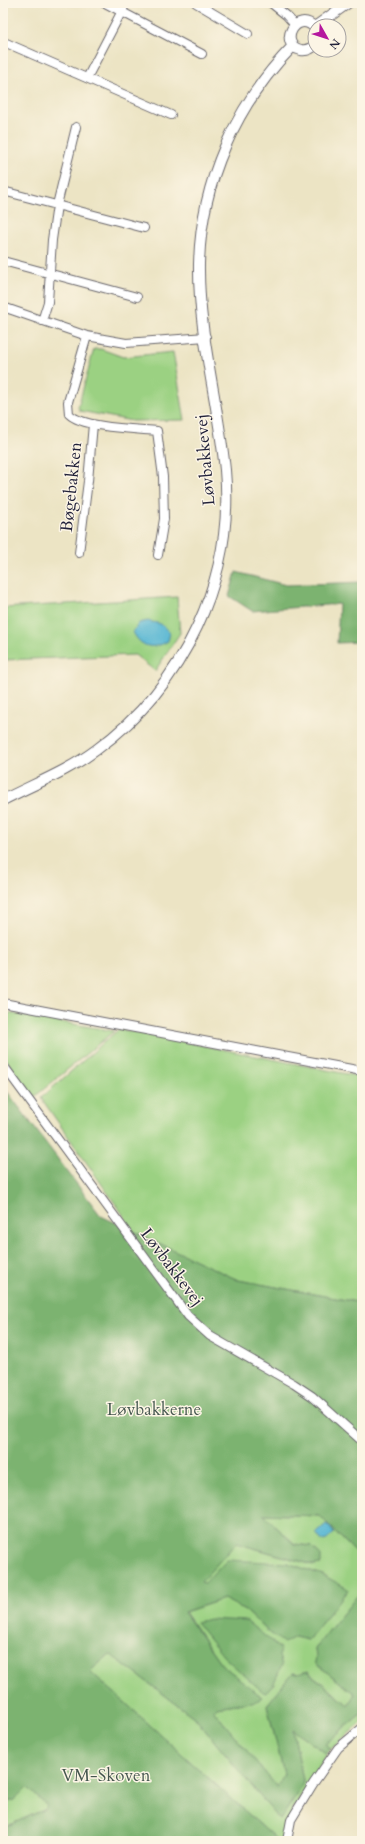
<svg xmlns="http://www.w3.org/2000/svg" width="365" height="1844" viewBox="0 0 365 1844" font-family="Cardo,serif">
<style>
.green{fill:#9bd182;stroke:#5e7a5e}
.forest{fill:#7cb370;stroke:#4f6a56}
.water{fill:#54b6d3;stroke:#3b6c87}
.lines{fill:none;stroke-linecap:round;stroke-linejoin:round}
.minor-casing{stroke:#69666b;stroke-width:10}
.tertiary-casing{stroke:#69666b;stroke-width:12}
.minor{stroke:#fff;stroke-width:8}
.tertiary{stroke:#fff;stroke-width:10}
.labels{text-anchor:middle;dominant-baseline:central;stroke-width:3;stroke-linejoin:round;paint-order:stroke}
.street-label{font-size:17px;fill:#22223b;stroke:#fcf5e5}
.park-label{font-size:17px;fill:#465750;stroke:#fcf5e5}
</style>
<rect width="100%" height="100%" fill="#fcf5e5"/>
<filter id="ink" filterUnits="userSpaceOnUse"><feTurbulence type="fractalNoise" baseFrequency=".025" numOctaves="2"/><feDisplacementMap in="SourceGraphic" scale="8" xChannelSelector="R" yChannelSelector="G"/><feConvolveMatrix kernelMatrix="1 2 1 2 8 2 1 2 1" color-interpolation-filters="sRGB"/></filter>
<filter id="wash" filterUnits="userSpaceOnUse"><feTurbulence type="fractalNoise" baseFrequency=".012" numOctaves="4" result="noise"/><feDisplacementMap in="SourceGraphic" scale="16" xChannelSelector="R" yChannelSelector="G"/><feGaussianBlur stdDeviation="0.9" result="paint"/><feColorMatrix in="noise" values="0 0 0 0 0 0 0 0 0 0 0 0 0 0 0 0 0 1.4 0 .05"/><feComposite in="paint" operator="in"/></filter>
<g filter="url(#wash)">
<rect width="100%" height="100%" fill="#ece4c4"/>
<!-- green -->
<path class="green" d="M 94,349 L 101,349 L 123,357 L 173,352 L 185,420 L 132,421 L 80,411 L 78,407 Z
M 177,597 L 180,633 L 155,671 L 135,655 L 3,660 L 3,608 Z
M 3,1012 L 114,1031 L 33,1098 L 3,1055 Z
M 119,1029 L 362,1077 L 362,1303 L 238,1280 L 130,1230 L 124,1216 L 41,1098 Z
M 262,1514 L 320,1516 L 362,1559 L 362,1590 L 315,1648 L 316,1657 L 315,1663 L 355,1694 L 348,1705 L 308,1671 L 298,1674 L 293,1673 L 267,1705 L 284,1774 L 277,1787 L 213,1710 L 216,1707 L 257,1701 L 262,1697 L 221,1664 L 185,1612 L 224,1599 L 245,1610 L 270,1633 L 286,1640 L 295,1637 L 308,1640 L 347,1591 L 347,1589 L 323,1575 L 287,1563 L 208,1581 L 205,1583 L 200,1582 L 236,1543 L 313,1565 L 321,1564 L 311,1546 L 295,1544 Z
M 110,1654 L 195,1718 L 280,1820 L 302,1786 L 303,1780 L 293,1730 L 327,1754 L 292,1810 L 284,1841 L 276,1841 L 276,1839 L 90,1671 Z
M 362,1713 L 362,1722 L 331,1749 L 325,1744 Z
M 27,1787 L 47,1806 L 43,1810 L 3,1828 L 3,1803 L 14,1800 Z"/>
<!-- forest -->
<path class="forest" d="M 236,572 L 286,585 L 362,582 L 362,642 L 337,643 L 339,604 L 252,611 L 229,596 Z
M 3,1086 L 101,1216 L 238,1280 L 362,1303 L 362,1559 L 320,1516 L 263,1514 L 294,1544 L 311,1546 L 321,1555 L 321,1564 L 314,1565 L 236,1543 L 201,1582 L 205,1583 L 227,1560 L 287,1563 L 323,1575 L 348,1589 L 347,1591 L 308,1640 L 295,1637 L 284,1643 L 270,1633 L 245,1610 L 224,1599 L 184,1612 L 221,1664 L 262,1697 L 257,1701 L 216,1707 L 213,1710 L 277,1787 L 284,1774 L 267,1705 L 290,1676 L 293,1673 L 298,1674 L 307,1671 L 348,1705 L 355,1694 L 315,1663 L 316,1657 L 315,1648 L 362,1590 L 362,1713 L 325,1744 L 331,1749 L 327,1754 L 293,1730 L 303,1780 L 302,1786 L 280,1820 L 195,1718 L 110,1654 L 90,1671 L 276,1839 L 276,1841 L 3,1841 L 3,1828 L 43,1810 L 47,1806 L 27,1787 L 14,1800 L 3,1803 Z
M 210,1619 L 246,1621 L 280,1648 L 279,1656 L 282,1665 L 273,1685 L 266,1693 L 263,1692 L 224,1657 L 196,1622 Z"/>
<!-- water -->
<path class="water" d="M 148,621 L 161,624 L 170,633 L 168,641 C 153,650 141,648 133,632 L 139,623 Z
M 326,1524 L 329,1526 L 334,1533 L 327,1540 L 322,1541 L 316,1533 Z"/>
</g>
<g filter="url(#ink)">
<g class="lines">
<defs>
<path id="minor" d="M 105,3 L 202,54
M 196,3 L 248,34
M 271,3 L 286,15 L 295,25
M 4,42 L 171,115
M 87,78 L 126,3
M 3,191 L 144,228
M 3,261 L 137,297
M 3,307 L 87,336 L 126,343 L 206,337
M 42,321 L 48,302 L 52,240 L 57,205 L 76,127
M 87,336 L 68,402 L 69,414 C 83,428 137,429 157,431 L 163,477 L 164,519 L 158,555
M 79,553 L 88,481 L 93,424
M 3,1003 L 362,1071
M 3,1065 L 188,1316 L 210,1336 L 294,1384 L 312,1396 L 362,1441
M 287,1841 L 291,1820 L 313,1784 L 338,1748 L 362,1728"/>
<path id="tertiary" d="M 316,26 L 348,3
M 315,28 C 296,8 277,45 301,50 C 307,51 311,49 315,45
M 3,800 C 34,784 68,771 96,750 C 184,686 235,578 225,470 C 218,401 198,333 199,264 C 201,182 236,104 293,46"/>
</defs>
<!-- minor casing -->
<use href="#minor" class="minor-casing"/>
<!-- tertiary casing -->
<use href="#tertiary" class="tertiary-casing"/>
<!-- minor -->
<use href="#minor" class="minor"/>
<!-- tertiary -->
<use href="#tertiary" class="tertiary"/>
</g>
</g>
<g class="labels">
<!-- street labels -->
<g class="street-label">
<text transform="translate(205 460) rotate(-95)">Løvbakkevej</text>
<text transform="translate(71 487) rotate(-84)">Bøgebakken</text>
<text transform="translate(172 1267) rotate(53)">Løvbakkevej</text>
</g>
<!-- park labels -->
<g class="park-label">
<text x="154" y="1409">Løvbakkerne</text>
<text x="106" y="1775">VM-Skoven</text>
</g>
</g>
<!-- margin -->
<rect width="365" height="1844" fill="none" stroke="#fcf5e5" stroke-width="16"/>
<!-- north arrow -->
<g transform="translate(327 38) rotate(129)"><circle r="19" fill="#fcf5e5" stroke="#a5a1a1"/>
<path d="M0-3L7 15L0 10L-7 15Z" fill="#b5179e"/>
<text y="-6" font-size="11" font-weight="bold" text-anchor="middle" fill="#22223b">N</text>
</g>
</svg>
